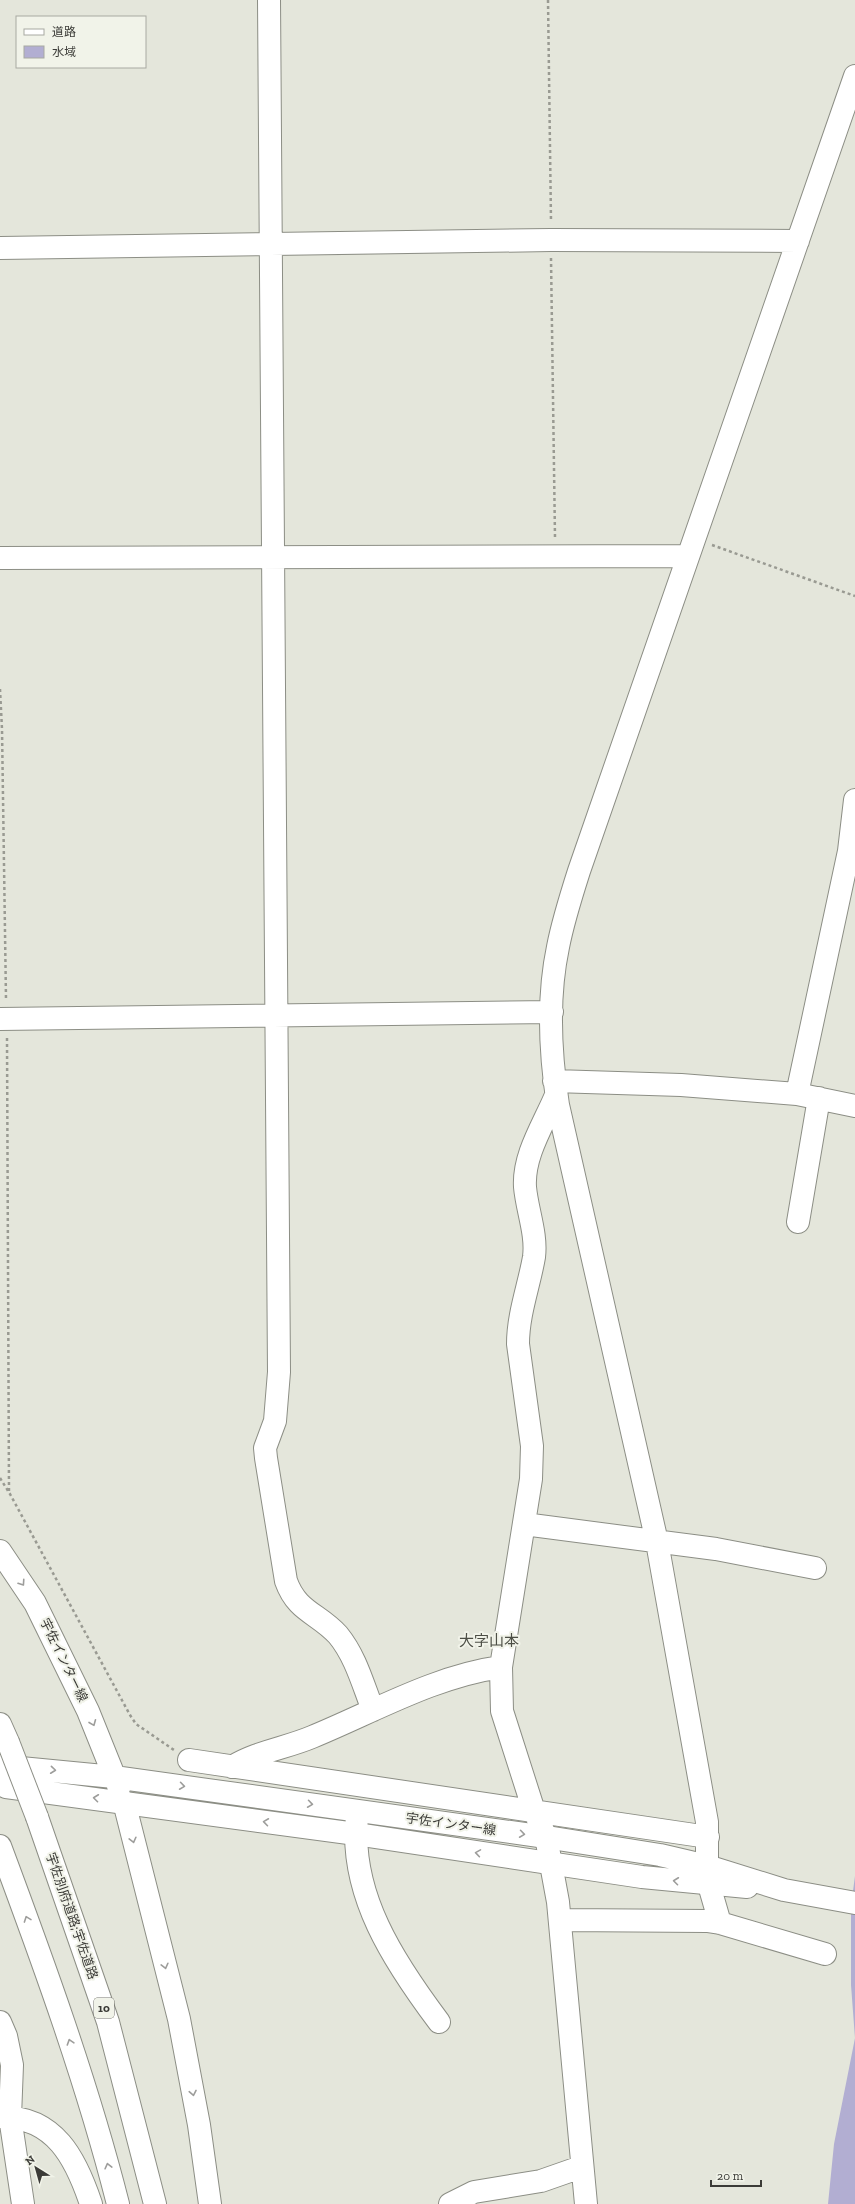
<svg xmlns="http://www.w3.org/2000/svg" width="855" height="2204" viewBox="0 0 855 2204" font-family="'Zilla Slab','Noto Sans JP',serif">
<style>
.water{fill:#b2aed2}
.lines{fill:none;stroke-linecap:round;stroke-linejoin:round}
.minor-casing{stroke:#8c8e85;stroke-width:24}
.major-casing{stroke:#8c8e85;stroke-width:24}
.highway-casing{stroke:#8c8e85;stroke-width:24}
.path{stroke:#999a92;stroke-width:2.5;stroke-dasharray:3 3;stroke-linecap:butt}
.minor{stroke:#fff;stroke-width:22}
.major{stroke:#fff;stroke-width:22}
.highway{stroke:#fff;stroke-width:22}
.highway-bridge-casing{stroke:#8c8e85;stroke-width:24;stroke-linecap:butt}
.highway-bridge{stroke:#fff;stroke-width:22}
.oneway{stroke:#9d9d9b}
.labels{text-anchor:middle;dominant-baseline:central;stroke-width:4;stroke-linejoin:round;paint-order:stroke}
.shield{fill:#f1f3e9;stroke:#72726c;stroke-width:1}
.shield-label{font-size:12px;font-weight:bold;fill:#3b3b37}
.street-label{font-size:13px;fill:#3b3b37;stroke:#f1f3e9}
.quarter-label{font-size:15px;fill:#4d4f46;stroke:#f1f3e9}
</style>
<rect width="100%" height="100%" fill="#e4e6db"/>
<!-- water -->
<path class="water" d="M 855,1876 L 855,2204 L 828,2204 L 834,2144 L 855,2038 L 851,1985 L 851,1906 Z"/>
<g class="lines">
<defs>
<path id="minor" d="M 269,0 L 279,1372 L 275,1421 L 265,1448 L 266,1458 L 286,1581 C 297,1612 318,1613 338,1635 C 356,1657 363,1685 373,1710
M 0,248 L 551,240 L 798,241
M 0,558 L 688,556
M 0,1019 L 552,1012
M 554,1081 L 681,1085 L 797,1094 L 855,1106
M 797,1094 L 849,851 L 855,800
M 556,1095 C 544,1124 523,1155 525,1187 C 527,1210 537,1234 534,1257 C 529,1286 518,1314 518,1344 L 532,1446 L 531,1479 L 501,1667 L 502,1711 L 534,1811 L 546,1837 L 558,1902 L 586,2204
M 798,1222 L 819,1098
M 524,1524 L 716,1549 L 815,1568
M 189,1760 L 708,1837
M 232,1767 C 256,1752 286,1748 312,1737 C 373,1712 435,1676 501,1667
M 357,1817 C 349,1894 394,1962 439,2022
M 561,1920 L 707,1921 L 720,1923 L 825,1954
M 720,1923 L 709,1885 L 707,1866 L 707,1822 L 657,1542 L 558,1105 C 550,1053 547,999 558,947 C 563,921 571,896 579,871 L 855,76
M 0,2022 L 6,2036 L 12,2065 L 10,2117 L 23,2204
M 0,2117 C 55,2116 76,2159 91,2204
M 450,2204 L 474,2192 L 541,2181 L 581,2167"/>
<path id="major" d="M 0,1551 L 35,1603 L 88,1711 L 119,1788
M 0,1766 L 114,1777 L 546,1837 L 660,1855 L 707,1866 L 784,1890 L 855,1903
M 0,1784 L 6,1787 L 356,1834 L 642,1877 L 747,1887"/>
<path id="highway" d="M 0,1724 L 8,1742
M 124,1802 L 179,2019 L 199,2125 L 210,2204
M 37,1817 L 108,2022 L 155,2204
M 0,1846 C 44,1964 87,2082 118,2204"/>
</defs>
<!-- minor casing -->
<use href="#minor" class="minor-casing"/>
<!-- major casing -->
<use href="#major" class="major-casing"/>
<!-- highway casing -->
<use href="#highway" class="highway-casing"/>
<!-- path -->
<path class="path" d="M 548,0 L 551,221
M 551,258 L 555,537
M 712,545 L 855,596
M 0,689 L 2,729 L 6,999
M 7,1038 L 9,1492
M 0,1478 L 10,1494 L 130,1715 L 136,1724 L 174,1750"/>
<!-- minor -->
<use href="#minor" class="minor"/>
<!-- major -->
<use href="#major" class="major"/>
<!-- highway -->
<use href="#highway" class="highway"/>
<defs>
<path id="highway-bridge" d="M 8,1742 L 37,1817"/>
</defs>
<!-- highway-bridge casing -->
<use href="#highway-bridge" class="highway-bridge-casing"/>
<!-- highway-bridge -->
<use href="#highway-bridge" class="highway-bridge"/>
</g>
<!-- one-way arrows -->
<defs><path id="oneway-chevron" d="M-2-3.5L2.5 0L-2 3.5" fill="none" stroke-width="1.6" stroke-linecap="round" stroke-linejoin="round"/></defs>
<g class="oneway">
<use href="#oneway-chevron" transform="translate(22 1583) rotate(56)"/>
<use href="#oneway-chevron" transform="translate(93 1723) rotate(68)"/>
<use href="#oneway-chevron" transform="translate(53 1770) rotate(6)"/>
<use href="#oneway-chevron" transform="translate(182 1786) rotate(8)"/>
<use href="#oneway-chevron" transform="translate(96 1798) rotate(-173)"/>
<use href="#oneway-chevron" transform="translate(310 1804) rotate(8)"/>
<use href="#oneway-chevron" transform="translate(266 1822) rotate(-172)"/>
<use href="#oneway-chevron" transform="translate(522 1834) rotate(8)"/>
<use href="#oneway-chevron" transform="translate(133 1840) rotate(76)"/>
<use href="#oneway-chevron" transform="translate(478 1853) rotate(-171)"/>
<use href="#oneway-chevron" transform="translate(676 1881) rotate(-173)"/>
<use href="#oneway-chevron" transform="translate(27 1919) rotate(-110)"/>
<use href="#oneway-chevron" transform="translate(165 1966) rotate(76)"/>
<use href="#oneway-chevron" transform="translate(70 2042) rotate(-108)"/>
<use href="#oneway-chevron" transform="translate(193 2093) rotate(79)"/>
<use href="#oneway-chevron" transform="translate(108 2166) rotate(-104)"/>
</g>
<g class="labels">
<!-- shield labels -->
<rect class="shield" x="94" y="1998" width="20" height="20" rx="3"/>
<g class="shield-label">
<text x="104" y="2008">10</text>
</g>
<!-- street labels -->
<g class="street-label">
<text transform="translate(64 1660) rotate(64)">宇佐インター線</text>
<text transform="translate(451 1824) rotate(8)">宇佐インター線</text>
<text transform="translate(72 1916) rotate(71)">宇佐別府道路;宇佐道路</text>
</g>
<!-- quarter labels -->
<g class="quarter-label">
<text x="489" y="1641">大字山本</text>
</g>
</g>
<!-- legend -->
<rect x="16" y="16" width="130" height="52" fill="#f1f3e9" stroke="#a8a9a2"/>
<rect x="24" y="29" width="20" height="6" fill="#ffffff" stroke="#a8a9a2"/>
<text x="52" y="36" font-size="12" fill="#3b3b37">道路</text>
<rect x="24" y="46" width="20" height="12" fill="#b2aed2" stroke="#a8a9a2"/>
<text x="52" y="56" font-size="12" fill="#3b3b37">水域</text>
<!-- north arrow -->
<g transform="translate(36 2168) rotate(323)" stroke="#f1f3e9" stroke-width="3" paint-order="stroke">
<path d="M0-3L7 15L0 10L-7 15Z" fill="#3b3b37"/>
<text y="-6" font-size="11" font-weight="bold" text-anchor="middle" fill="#3b3b37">N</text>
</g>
<!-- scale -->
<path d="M711 2180v6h50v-6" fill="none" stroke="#3b3b37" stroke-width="2"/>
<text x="717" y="2180" font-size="12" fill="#3b3b37" stroke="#f1f3e9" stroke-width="3" paint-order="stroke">20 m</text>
</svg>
